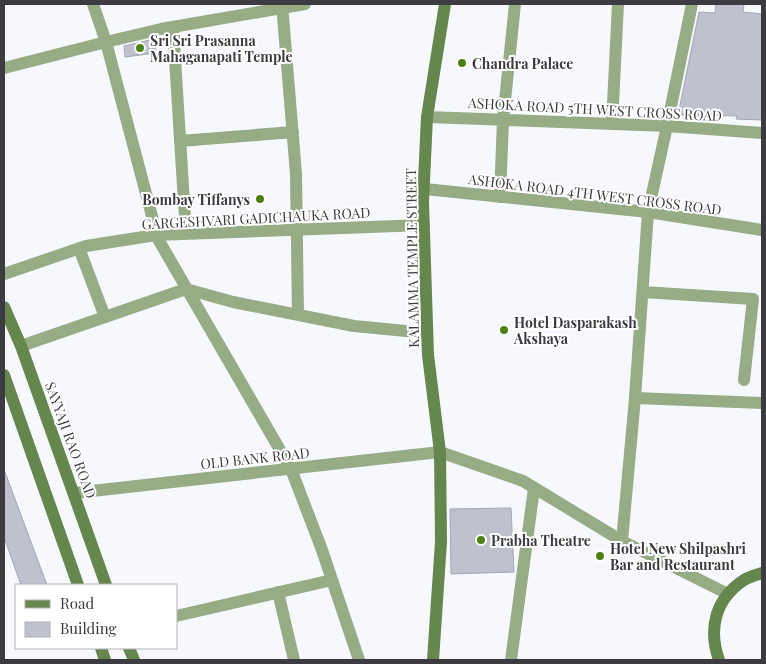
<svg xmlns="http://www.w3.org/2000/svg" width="766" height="664" viewBox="0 0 766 664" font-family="'Playfair Display',serif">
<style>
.building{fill:#bfc1cf;stroke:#a3a5b3}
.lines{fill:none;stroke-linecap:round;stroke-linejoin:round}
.street{stroke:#95ac85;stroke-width:12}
.secondary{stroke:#65864d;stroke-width:12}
.poi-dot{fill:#4d8116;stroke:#fff;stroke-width:2}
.labels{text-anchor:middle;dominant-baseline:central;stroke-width:4;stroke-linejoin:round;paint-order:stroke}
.poi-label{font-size:14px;font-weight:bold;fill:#3b3b41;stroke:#fff;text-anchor:start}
.street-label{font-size:14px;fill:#3b3b41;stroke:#fff}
</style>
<rect width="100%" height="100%" fill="#f7f8fe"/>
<!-- building -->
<path class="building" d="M 716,4 L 744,4 L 743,12 L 762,14 L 762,120 L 736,119 L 737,116 L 701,115 L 700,116 L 678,115 L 699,12 L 715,13 Z
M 154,39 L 156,53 L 125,57 L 124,46 Z
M 4,472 L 5,472 L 47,585 L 21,585 L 4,537 Z
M 511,508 L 514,572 L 451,574 L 450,509 Z"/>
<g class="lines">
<!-- street -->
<path class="street" d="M 93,4 L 106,42 L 158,239 L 291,469 L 322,550 L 359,660
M 282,4 L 296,174 L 298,315
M 173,27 L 186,234
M 4,68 L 106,42 L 161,29 L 305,4
M 427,117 L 667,126 L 762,133
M 612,124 L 618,4
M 180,141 L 293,132
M 425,189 L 648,212 L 762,230
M 500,197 L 503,120 L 515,4
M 79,248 L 105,317
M 4,274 L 86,246 L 156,235 L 424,225
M 643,292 L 753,299 L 744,380
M 21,346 L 186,289 L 233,302 L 354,326 L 427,333
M 635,398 L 762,403
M 74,493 L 440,452 L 523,481 L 622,541 L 728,594
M 622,541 L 635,398 L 648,212 L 667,126 L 692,4
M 278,592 L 294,660
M 176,616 L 332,580
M 511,660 L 534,488"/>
<!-- secondary -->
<path class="secondary" d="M 4,307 L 21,346 L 106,585
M 4,375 L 78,585
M 101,648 L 105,660
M 129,648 L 134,660
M 433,660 L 441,542 L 440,452 L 428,355 L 423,202 L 427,117 L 445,4
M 719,660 C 708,629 715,599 744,580 C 749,577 756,575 762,573"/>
</g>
<!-- markers -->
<g class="poi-dot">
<circle cx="140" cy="48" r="5"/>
<circle cx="462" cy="63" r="5"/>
<circle cx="260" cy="199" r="5"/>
<circle cx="504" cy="330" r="5"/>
<circle cx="481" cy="540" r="5"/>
<circle cx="600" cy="556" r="5"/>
</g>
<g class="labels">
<!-- poi labels -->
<g class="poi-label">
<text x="150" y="40">Sri Sri Prasanna<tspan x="150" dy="16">Mahaganapati Temple</tspan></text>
<text x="472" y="63">Chandra Palace</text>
<text x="250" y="199" text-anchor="end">Bombay Tiffanys</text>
<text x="514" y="322">Hotel Dasparakash<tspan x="514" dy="16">Akshaya</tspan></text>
<text x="491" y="540">Prabha Theatre</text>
<text x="610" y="548">Hotel New Shilpashri<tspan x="610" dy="16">Bar and Restaurant</tspan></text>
</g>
<!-- street labels -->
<g class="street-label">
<text transform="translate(595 109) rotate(3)">ASHOKA ROAD 5TH WEST CROSS ROAD</text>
<text transform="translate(595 194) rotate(7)">ASHOKA ROAD 4TH WEST CROSS ROAD</text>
<text transform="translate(256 218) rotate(-3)">GARGESHVARI GADICHAUKA ROAD</text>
<text transform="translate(412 258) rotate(-91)">KALAMMA TEMPLE STREET</text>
<text transform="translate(71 440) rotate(70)">SAYYAJI RAO ROAD</text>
<text transform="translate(255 458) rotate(-6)">OLD BANK ROAD</text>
</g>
</g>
<!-- border -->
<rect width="766" height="664" fill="none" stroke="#3b3b41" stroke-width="10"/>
<!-- legend -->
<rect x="15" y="584" width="162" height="65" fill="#ffffff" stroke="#b1b1b3"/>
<rect x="25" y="600" width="25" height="8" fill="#65864d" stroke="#b1b1b3"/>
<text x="60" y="609" font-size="15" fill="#3b3b41">Road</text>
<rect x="25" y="622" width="25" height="15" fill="#bfc1cf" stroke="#b1b1b3"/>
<text x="60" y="634" font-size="15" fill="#3b3b41">Building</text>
</svg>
